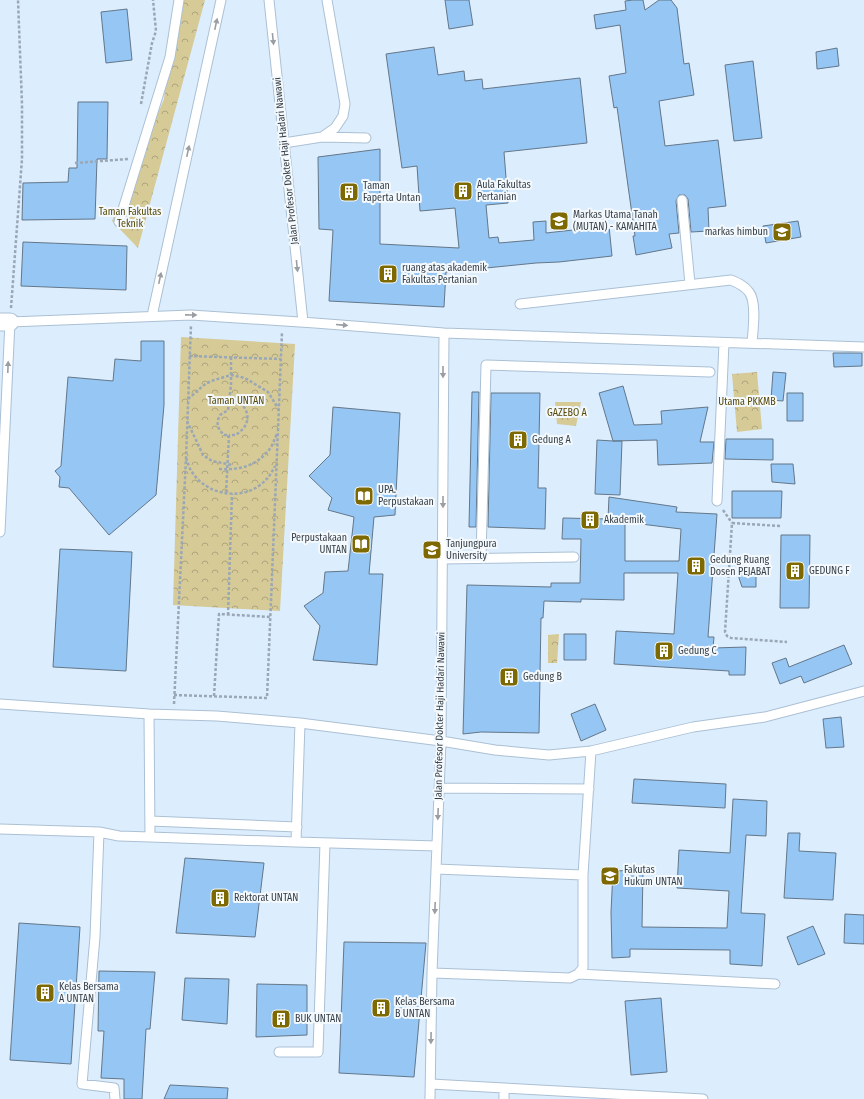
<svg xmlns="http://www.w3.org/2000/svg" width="864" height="1099" viewBox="0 0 864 1099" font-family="'Fira Sans Condensed',sans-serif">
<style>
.forest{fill:url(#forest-crowns)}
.building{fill:#95c6f4;stroke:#637789;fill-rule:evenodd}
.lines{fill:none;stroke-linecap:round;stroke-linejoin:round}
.service-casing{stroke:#abc0d4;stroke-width:11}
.minor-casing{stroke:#abc0d4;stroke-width:19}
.path{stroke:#9aa7b5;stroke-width:2.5;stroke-dasharray:3 2;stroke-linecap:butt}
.service{stroke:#fff;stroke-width:9}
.minor{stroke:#fff;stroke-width:17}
.oneway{fill:#9a9ea2}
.labels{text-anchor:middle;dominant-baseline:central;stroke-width:4;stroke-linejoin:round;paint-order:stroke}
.street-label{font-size:10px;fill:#353e46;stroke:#f4f9fd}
.poi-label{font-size:10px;fill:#353e46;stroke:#f4f9fd;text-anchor:start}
.park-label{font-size:10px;fill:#564806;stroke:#f4f9fd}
</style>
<defs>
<pattern id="forest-crowns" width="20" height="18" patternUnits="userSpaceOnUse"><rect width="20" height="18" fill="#d6ca97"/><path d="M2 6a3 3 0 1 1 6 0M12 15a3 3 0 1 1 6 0" fill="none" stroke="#aea57d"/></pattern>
</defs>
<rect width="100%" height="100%" fill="#dcedfe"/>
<!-- forest -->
<path class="forest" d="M 174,0 L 205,0 L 138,248 L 112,221 L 164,99 Z
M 181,337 L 295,344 L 280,611 L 173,605 Z
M 757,372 L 762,429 L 737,432 L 732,374 Z
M 555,402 L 581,402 L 576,426 L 557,424 Z
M 559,634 L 557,663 L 548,663 L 548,635 Z"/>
<!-- building -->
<path class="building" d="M 445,0 L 469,0 L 473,25 L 449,29 Z
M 633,0 L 643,0 L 645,10 L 659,0 L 671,0 L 677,8 L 684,64 L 689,63 L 694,95 L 659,101 L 665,146 L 718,140 L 726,206 L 708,208 L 709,231 L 691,232 L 688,199 L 685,195 L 679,195 L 676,201 L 679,233 L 669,234 L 672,248 L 636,255 L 633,236 L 635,236 L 617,107 L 614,108 L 609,76 L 626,73 L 620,25 L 596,29 L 594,15 L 626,10 L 625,1 Z
M 127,9 L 132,60 L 106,63 L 101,12 Z
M 434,47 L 438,75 L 464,71 L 465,81 L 482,79 L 483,89 L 580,78 L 587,143 L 504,152 L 508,203 L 486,205 L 489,238 L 498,237 L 499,243 L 534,240 L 533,222 L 546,221 L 546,233 L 609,226 L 612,256 L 559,262 L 536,263 L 446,272 L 444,307 L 329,301 L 333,230 L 319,229 L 318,157 L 380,149 L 380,244 L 459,248 L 455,208 L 420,211 L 417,166 L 402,168 L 386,54 Z
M 837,48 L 839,66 L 817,69 L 816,52 Z
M 753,61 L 762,138 L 734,141 L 725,65 Z
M 78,102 L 108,102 L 107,159 L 97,159 L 95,219 L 22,220 L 23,183 L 68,182 L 69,168 L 77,168 Z
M 798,221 L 801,237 L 766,243 L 763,226 Z
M 23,242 L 127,246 L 126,290 L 21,286 Z
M 141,341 L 164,341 L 164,405 L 156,495 L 109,535 L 69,488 L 59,487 L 60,477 L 55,471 L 61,466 L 68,377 L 113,381 L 115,359 L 141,361 Z
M 833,353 L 862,353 L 862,366 L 834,367 Z
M 773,372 L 786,373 L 783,401 L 771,400 Z
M 623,386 L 634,425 L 662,424 L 661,411 L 708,407 L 700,442 L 714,442 L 712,463 L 658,465 L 657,440 L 613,441 L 622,441 L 620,495 L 595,494 L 597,440 L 613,441 L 599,393 Z
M 472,392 L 479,392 L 476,527 L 469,527 Z
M 491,393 L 540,393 L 538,488 L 546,488 L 545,529 L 488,527 Z
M 787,393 L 803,393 L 803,421 L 787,421 Z
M 333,407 L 400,413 L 395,515 L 374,517 L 369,574 L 383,574 L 377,665 L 313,660 L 320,626 L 304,606 L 323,593 L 325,572 L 348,571 L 354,517 L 328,510 L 332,498 L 309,476 L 330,455 Z
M 726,439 L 773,439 L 773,460 L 725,459 Z
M 771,464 L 793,464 L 795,484 L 772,482 Z
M 732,491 L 782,491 L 781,518 L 732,518 Z
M 609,497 L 677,507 L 676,512 L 717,514 L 708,637 L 714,637 L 713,648 L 746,647 L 745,675 L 729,675 L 729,671 L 614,664 L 616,631 L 674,634 L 678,573 L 624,573 L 624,600 L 581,599 L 581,602 L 544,601 L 543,618 L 541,618 L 539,733 L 481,732 L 463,734 L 467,585 L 551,587 L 551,583 L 580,583 L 581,539 L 562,539 L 563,518 L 608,519 ZM 625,522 L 681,529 L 679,561 L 625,561 Z
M 781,535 L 810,535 L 809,608 L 780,608 Z
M 60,549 L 132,552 L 126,671 L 53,667 Z
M 739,568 L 756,568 L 756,587 L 742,587 L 739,578 Z
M 564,634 L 586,634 L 586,660 L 564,660 Z
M 844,645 L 852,664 L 804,683 L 801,676 L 780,684 L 772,663 L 786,658 L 789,667 Z
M 595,704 L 606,730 L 581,741 L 571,714 Z
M 841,717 L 844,747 L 826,748 L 823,719 Z
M 634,779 L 726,784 L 725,808 L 632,803 Z
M 733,799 L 767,801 L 766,836 L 746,835 L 741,913 L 765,914 L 762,966 L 730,964 L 730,950 L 630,949 L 630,957 L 612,958 L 611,912 L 613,871 L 643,870 L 642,927 L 727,928 L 729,891 L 677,888 L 679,850 L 730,853 Z
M 788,833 L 800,833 L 799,851 L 836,853 L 833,900 L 784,898 Z
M 185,858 L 264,863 L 255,937 L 176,933 Z
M 845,914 L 864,915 L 864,944 L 844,943 Z
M 19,923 L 80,927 L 71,1064 L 10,1060 Z
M 813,926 L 825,954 L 798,965 L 787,937 Z
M 344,942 L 426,943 L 414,1077 L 339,1073 Z
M 99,971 L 155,972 L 150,1029 L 146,1029 L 142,1099 L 124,1099 L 124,1079 L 101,1078 L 104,1031 L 98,1031 Z
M 185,978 L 229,979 L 227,1024 L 182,1020 Z
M 257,984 L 307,985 L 307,1035 L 256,1037 Z
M 661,998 L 667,1072 L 631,1075 L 625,1001 Z
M 170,1085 L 228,1088 L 227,1099 L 164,1099 Z"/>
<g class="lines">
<defs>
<path id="service" d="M 269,0 L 303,322
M 322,137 L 366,138
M 284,143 L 322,137 L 335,128 L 343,116 L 345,104 L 327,0
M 682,200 L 690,284
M 119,222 L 170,57 L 179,0
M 520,304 L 731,280 C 738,283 745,286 749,292 C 757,302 753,330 752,343
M 152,316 L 221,0
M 717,501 L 724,343
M 0,532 L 10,322 L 191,315 L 315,323 L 444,333 L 864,347
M 481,558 L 486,365 L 710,372
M 443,559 L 574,557
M 0,704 L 149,714 L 217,716 L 300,723 L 441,741 L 495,750 L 549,755 L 591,751 L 693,727 L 765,717 L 864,691
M 300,723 L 296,842 L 437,846
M 439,788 L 589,789
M 150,821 L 297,827
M 0,829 L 99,832 L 119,836 L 150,837 L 149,714
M 99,832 L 95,937 L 82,1084 L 114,1088 L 115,1099
M 150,837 L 296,842
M 436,869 L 583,875
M 432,973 L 570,978 L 578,974 L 583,968 L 583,875 L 591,751
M 578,974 L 775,984
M 279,1052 L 318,1052 L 325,843
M 431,1084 L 504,1088 L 504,1099
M 504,1088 L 703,1099
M 430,1099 L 432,973 L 441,741 L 444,333"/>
<path id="minor" d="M 0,322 L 10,322"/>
</defs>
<!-- service casing -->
<use href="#service" class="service-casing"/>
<!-- minor casing -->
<use href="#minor" class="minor-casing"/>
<!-- path -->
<path class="path" d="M 141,104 L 152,43 L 156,31 L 153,0
M 75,163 L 128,159
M 11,308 L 22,159 L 22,104 L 18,0
M 189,356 L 281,359
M 188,399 L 204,385 L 211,381 L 231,375 L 245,378 L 268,392 L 278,408
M 220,401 C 223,401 226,400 229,400 C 243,400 252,414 245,426 C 243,430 239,432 236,435 L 229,435
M 187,421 L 203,455 L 212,461 L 232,465
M 186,458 C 188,463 189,468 192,472 C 206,494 239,501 260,485 C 267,480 271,474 275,466
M 219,469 C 238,470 255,467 268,451 C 272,447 274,440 277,434
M 226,493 L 229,435 L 224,435 C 217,428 216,423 220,415 L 228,410 L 231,385 L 231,357
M 723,510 L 732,523
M 780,526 L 732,523 L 725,632 L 727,636 L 731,638 L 787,642
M 228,615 L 232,494
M 174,695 L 267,698 L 282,332
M 214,696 L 219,614 L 271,617
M 174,704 L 186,458 L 191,325"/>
<!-- service -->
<use href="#service" class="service"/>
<!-- minor -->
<use href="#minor" class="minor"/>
</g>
<!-- one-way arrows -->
<defs><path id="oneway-solid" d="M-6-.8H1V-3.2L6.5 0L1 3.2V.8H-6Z"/></defs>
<g class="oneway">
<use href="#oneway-solid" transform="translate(216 24) rotate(-78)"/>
<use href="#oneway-solid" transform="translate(273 39) rotate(84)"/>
<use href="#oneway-solid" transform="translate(188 151) rotate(-78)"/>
<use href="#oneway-solid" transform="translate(297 266) rotate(84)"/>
<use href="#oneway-solid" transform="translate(160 278) rotate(-78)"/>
<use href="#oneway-solid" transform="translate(191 315) rotate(1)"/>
<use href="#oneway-solid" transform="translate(342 325) rotate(5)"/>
<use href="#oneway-solid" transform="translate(8 367) rotate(-88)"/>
<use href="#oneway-solid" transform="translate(443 372) rotate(90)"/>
<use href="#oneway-solid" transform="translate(443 502) rotate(90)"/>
<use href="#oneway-solid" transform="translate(438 814) rotate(92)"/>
<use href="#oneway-solid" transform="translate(435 908) rotate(92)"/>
<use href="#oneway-solid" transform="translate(431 1038) rotate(91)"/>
</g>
<!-- icons -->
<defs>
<symbol id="building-square" viewBox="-11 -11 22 22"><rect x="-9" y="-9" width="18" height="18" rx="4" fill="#7d6900" stroke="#f4f9fd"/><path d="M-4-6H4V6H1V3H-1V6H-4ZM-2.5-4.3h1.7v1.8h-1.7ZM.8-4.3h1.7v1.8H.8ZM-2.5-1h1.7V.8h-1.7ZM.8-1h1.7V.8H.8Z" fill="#fff"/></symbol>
<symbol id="university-square" viewBox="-11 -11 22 22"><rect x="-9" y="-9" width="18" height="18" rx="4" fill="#7d6900" stroke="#f4f9fd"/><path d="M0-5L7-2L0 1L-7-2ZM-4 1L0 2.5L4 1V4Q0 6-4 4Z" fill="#fff"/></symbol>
<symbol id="library-square" viewBox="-11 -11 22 22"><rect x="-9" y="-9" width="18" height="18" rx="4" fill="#7d6900" stroke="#f4f9fd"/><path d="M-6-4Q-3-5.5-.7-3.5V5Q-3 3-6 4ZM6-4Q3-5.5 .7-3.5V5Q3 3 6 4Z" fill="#fff"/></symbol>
</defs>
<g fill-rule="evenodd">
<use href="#building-square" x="452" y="180" width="22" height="22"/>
<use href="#building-square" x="338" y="181" width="22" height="22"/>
<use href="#university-square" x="548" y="210" width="22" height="22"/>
<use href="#university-square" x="771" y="221" width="22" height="22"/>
<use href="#building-square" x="377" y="263" width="22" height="22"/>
<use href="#building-square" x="507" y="429" width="22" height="22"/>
<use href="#library-square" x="353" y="485" width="22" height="22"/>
<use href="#building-square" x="579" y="509" width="22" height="22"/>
<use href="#library-square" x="350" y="533" width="22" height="22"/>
<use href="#university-square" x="421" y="539" width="22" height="22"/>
<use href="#building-square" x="685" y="555" width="22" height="22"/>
<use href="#building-square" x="784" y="560" width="22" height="22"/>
<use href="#building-square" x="653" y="640" width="22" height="22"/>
<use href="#building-square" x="498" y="666" width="22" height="22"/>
<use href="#university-square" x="599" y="865" width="22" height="22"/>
<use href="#building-square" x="209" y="887" width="22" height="22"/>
<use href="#building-square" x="34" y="982" width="22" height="22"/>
<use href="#building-square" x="370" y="997" width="22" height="22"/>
<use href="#building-square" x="270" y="1008" width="22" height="22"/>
</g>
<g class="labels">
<!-- street labels -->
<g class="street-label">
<text transform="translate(286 161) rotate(-96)">Jalan Profesor Dokter Haji Hadari Nawawi</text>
<text transform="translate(440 716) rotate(-89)">Jalan Profesor Dokter Haji Hadari Nawawi</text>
</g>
<!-- poi labels -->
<g class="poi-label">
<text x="477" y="185">Aula Fakultas<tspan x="477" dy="12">Pertanian</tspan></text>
<text x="363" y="186">Taman<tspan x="363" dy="12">Faperta Untan</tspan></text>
<text x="573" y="215">Markas Utama Tanah<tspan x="573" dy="12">(MUTAN) - KAMAHITA</tspan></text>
<text x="768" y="232" text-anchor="end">markas himbun</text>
<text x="402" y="268">ruang atas akademik<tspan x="402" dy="12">Fakultas Pertanian</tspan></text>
<text x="532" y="440">Gedung A</text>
<text x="378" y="490">UPA.<tspan x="378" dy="12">Perpustakaan</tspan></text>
<text x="604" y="520">Akademik</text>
<text x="347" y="538" text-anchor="end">Perpustakaan<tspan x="347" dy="12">UNTAN</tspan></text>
<text x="446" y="544">Tanjungpura<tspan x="446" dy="12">University</tspan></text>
<text x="710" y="560">Gedung Ruang<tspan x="710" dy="12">Dosen PEJABAT</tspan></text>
<text x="809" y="571">GEDUNG F</text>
<text x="678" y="651">Gedung C</text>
<text x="523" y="677">Gedung B</text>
<text x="624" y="870">Fakutas<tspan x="624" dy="12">Hukum UNTAN</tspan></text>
<text x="234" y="898">Rektorat UNTAN</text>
<text x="59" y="987">Kelas Bersama<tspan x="59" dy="12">A UNTAN</tspan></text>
<text x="395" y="1002">Kelas Bersama<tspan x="395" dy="12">B UNTAN</tspan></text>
<text x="295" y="1019">BUK UNTAN</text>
</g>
<!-- park labels -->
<g class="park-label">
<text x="130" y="212">Taman Fakultas<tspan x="130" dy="12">Teknik</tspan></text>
<text x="236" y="401">Taman UNTAN</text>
<text x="747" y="402">Utama PKKMB</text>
<text x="567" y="413">GAZEBO A</text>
</g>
</g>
</svg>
